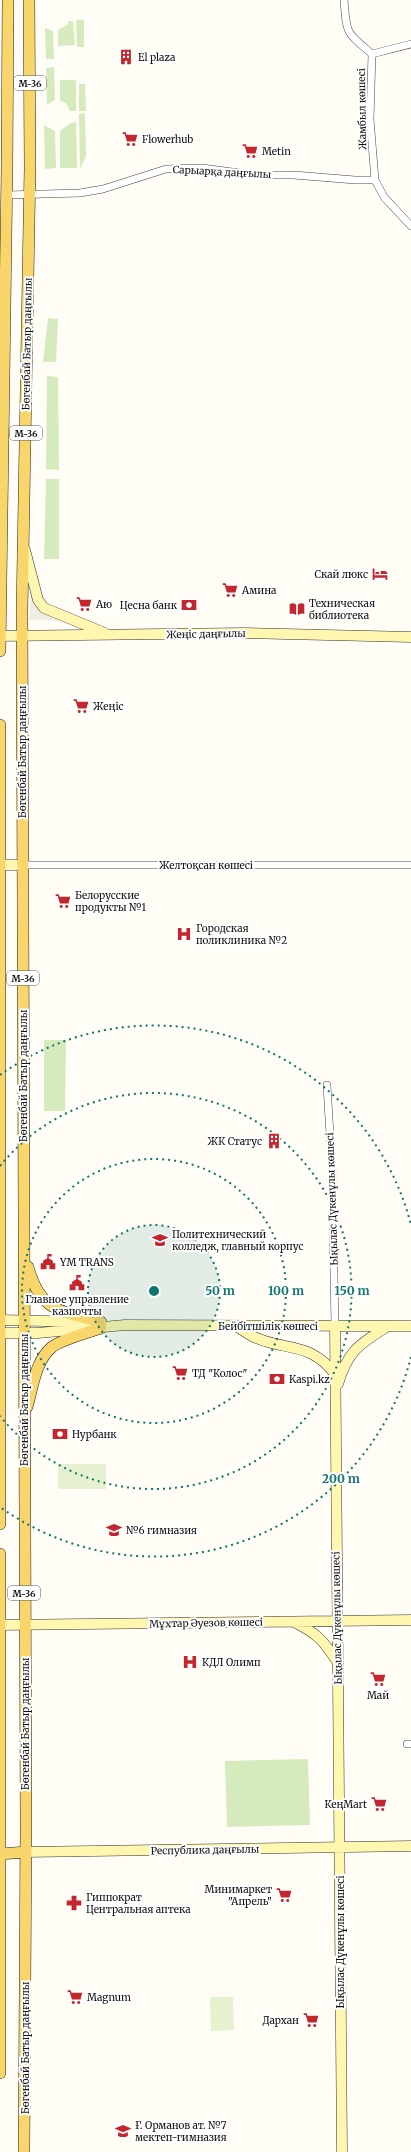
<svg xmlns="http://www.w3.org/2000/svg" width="411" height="2152" viewBox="0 0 411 2152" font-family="Merriweather,serif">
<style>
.green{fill:#d5ebbd}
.pitch{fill:#e6f2cf}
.plaza{fill:#f1ede2}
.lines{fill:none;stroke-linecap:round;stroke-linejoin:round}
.street-casing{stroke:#444;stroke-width:8}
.secondary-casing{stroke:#333;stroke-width:11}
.primary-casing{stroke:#222;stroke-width:12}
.street{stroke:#fff;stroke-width:7}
.secondary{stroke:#fff6b0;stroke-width:10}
.primary{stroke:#f9d66b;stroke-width:11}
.ring{fill:none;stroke:#0f766e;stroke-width:2;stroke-dasharray:2 4}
.labels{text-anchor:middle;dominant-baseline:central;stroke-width:4;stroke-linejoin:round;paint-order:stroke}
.shield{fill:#fff;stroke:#585858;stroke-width:1}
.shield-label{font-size:9px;font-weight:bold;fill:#111}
.poi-label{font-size:10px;fill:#111;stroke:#fff;text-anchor:start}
.street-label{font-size:10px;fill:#111;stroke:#fff}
.centre{fill:#0f766e;stroke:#fff;stroke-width:2}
.ring-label{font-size:12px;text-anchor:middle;font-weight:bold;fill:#0f766e;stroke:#fff;stroke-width:4;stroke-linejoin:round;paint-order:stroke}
</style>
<rect width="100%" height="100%" fill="#fffdf5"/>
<!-- green -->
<path class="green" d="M 76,20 L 84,20 L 84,47 L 77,47 Z
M 69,21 L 73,21 L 75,45 L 58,46 L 58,30 L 67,25 Z
M 45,28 L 53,31 L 54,59 L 46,59 Z
M 54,67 L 55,100 L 47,105 L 46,68 Z
M 60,80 L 76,80 L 76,111 L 70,111 L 66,103 L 60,101 Z
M 79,84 L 85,84 L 86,111 L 79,111 Z
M 85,113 L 86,156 L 80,169 L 79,114 Z
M 76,122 L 77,168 L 60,168 L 60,131 L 71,123 Z
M 44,125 L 55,131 L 56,168 L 45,169 Z
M 48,318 L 58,319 L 56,362 L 43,362 Z
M 47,376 L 58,377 L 59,470 L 46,469 Z
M 46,479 L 59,479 L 59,559 L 44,559 Z
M 44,1040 L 66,1040 L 65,1111 L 44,1111 Z
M 308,1759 L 310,1825 L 227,1827 L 225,1761 Z"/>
<!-- pitch -->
<path class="pitch" d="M 58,1464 L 106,1464 L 106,1489 L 58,1489 Z
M 210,1997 L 233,1997 L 234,2030 L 211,2031 Z"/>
<!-- plaza -->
<path class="plaza" d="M 31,594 L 36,606 L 42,612 L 70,621 L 29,620 Z"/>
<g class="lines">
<defs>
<path id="street" d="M 344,0 C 347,35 345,31 372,54 L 370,119 L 375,180 L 384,197 L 411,226
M 372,54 L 411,44
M 7,195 L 80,193 L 103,189 L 166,169 L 202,168 L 255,175 L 294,175 L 355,180 L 375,180
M 22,865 L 411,865
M 327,1085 L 332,1168 L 335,1326
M 407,1744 L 411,1744"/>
<path id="secondary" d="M 25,550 L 38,600 L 44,608 L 105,633
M 0,636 L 243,633 L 411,637
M 0,865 L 22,865
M 0,1320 L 89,1322
M 236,1326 C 241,1329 246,1333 252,1336 C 284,1352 309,1340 335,1374
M 335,1326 L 342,2152
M 0,1333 L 38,1333 L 125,1325 L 411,1326
M 338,1384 C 348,1350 360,1344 388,1326
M 294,1622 C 318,1634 323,1640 338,1663
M 0,1625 L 411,1620
M 26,1852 L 411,1846"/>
<path id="primary" d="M 0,651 L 7,168 L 8,0
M 0,725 L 0,1524
M 28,1267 C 40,1312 61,1311 101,1322
M 27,1407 C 33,1387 35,1361 52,1347 C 60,1340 89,1332 101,1328
M 0,1554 L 0,2073
M 0,1854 L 26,1852
M 24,2152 L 26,1827 L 22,610 L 30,167 L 29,0"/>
</defs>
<!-- street casing -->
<use href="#street" class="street-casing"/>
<!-- secondary casing -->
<use href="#secondary" class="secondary-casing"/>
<!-- primary casing -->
<use href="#primary" class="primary-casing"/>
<!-- street -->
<use href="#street" class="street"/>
<!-- secondary -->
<use href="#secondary" class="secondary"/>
<!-- primary -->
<use href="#primary" class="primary"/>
</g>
<!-- distance rings -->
<circle cx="154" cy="1291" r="66" fill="#0f766e" fill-opacity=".12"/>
<g class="ring">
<circle cx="154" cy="1291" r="66"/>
<circle cx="154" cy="1291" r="132"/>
<path d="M0 1166A198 198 0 1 1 0 1416"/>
<path d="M411 1357A265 265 0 0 1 0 1507M0 1075A265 265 0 0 1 411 1225"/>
</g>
<!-- icons -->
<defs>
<symbol id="building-bare" viewBox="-9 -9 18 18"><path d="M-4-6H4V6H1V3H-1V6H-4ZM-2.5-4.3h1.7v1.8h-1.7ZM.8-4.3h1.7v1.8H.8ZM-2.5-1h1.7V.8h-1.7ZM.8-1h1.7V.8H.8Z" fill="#c4262e" stroke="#fff" stroke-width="2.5" paint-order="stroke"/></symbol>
<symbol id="supermarket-bare" viewBox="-9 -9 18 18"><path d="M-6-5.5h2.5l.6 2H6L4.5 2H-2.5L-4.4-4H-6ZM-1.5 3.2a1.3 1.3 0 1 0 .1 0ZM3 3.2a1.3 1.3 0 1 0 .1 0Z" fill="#c4262e" stroke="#fff" stroke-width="2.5" paint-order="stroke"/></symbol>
<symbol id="hotel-bare" viewBox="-9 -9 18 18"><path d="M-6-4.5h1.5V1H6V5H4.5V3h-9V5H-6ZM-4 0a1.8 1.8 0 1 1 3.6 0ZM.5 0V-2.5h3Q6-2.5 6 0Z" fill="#c4262e" stroke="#fff" stroke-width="2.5" paint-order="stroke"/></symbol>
<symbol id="bank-bare" viewBox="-9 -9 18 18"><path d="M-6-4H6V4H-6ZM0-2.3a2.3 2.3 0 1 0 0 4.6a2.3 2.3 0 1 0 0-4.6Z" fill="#c4262e" stroke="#fff" stroke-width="2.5" paint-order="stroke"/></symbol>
<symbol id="library-bare" viewBox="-9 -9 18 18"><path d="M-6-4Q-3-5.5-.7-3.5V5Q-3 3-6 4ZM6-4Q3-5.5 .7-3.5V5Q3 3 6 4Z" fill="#c4262e" stroke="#fff" stroke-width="2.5" paint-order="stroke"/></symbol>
<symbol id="hospital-bare" viewBox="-9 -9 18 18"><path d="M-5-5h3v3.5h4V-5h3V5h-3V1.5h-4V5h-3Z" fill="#c4262e" stroke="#fff" stroke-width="2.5" paint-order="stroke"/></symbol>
<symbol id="university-bare" viewBox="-9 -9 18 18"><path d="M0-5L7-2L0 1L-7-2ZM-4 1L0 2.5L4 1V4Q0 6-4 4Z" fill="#c4262e" stroke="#fff" stroke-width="2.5" paint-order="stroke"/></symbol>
<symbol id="civic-bare" viewBox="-9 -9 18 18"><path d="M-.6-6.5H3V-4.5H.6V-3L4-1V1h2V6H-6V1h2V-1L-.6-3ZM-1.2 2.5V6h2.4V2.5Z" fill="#c4262e" stroke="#fff" stroke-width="2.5" paint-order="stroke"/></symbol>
<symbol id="school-bare" viewBox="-9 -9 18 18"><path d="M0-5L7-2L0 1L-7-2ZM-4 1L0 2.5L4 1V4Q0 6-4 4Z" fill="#c4262e" stroke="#fff" stroke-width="2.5" paint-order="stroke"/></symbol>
<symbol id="pharmacy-bare" viewBox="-9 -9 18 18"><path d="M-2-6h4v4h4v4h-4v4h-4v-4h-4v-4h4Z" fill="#c4262e" stroke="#fff" stroke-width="2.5" paint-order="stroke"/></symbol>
</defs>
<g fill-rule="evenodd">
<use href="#building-bare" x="115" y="46" width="22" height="22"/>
<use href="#supermarket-bare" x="119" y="128" width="22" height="22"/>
<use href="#supermarket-bare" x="239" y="140" width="22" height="22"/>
<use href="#hotel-bare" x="369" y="563" width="22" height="22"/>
<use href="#supermarket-bare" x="219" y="579" width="22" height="22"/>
<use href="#supermarket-bare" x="73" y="593" width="22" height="22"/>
<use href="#bank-bare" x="178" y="594" width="22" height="22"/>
<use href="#library-bare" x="286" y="598" width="22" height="22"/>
<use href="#supermarket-bare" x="70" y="695" width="22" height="22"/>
<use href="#supermarket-bare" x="52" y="890" width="22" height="22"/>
<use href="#hospital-bare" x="173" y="923" width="22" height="22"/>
<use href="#building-bare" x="263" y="1130" width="22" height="22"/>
<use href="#university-bare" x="149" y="1229" width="22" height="22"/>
<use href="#civic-bare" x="37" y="1251" width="22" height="22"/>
<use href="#civic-bare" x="66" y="1272" width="22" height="22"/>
<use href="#supermarket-bare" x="169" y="1362" width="22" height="22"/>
<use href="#bank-bare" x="266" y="1368" width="22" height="22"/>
<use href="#bank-bare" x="49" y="1423" width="22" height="22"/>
<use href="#school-bare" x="103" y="1519" width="22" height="22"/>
<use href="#hospital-bare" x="179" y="1651" width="22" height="22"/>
<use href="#supermarket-bare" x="367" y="1668" width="22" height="22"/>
<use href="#supermarket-bare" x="368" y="1793" width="22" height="22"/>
<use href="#supermarket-bare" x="273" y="1884" width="22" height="22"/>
<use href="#pharmacy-bare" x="63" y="1892" width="22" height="22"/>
<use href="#supermarket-bare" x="64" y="1986" width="22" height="22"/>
<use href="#supermarket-bare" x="300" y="2009" width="22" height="22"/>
<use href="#school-bare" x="112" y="2120" width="22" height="22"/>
</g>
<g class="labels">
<!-- shield labels -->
<g class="shield">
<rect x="14" y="76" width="32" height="14" rx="3"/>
<rect x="10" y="426" width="32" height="14" rx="3"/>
<rect x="7" y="971" width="32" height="14" rx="3"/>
<rect x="8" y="1586" width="32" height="14" rx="3"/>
</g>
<g class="shield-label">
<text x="30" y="83">M-36</text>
<text x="26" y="433">M-36</text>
<text x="23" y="978">M-36</text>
<text x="24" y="1593">M-36</text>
</g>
<!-- poi labels -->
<g class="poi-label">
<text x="138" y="57">El plaza</text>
<text x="142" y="139">Flowerhub</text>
<text x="262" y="151">Metin</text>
<text x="368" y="574" text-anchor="end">Скай люкс</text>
<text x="242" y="590">Амина</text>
<text x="309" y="603">Техническая<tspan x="309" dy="12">библиотека</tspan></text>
<text x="96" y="604">Аю</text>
<text x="177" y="605" text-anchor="end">Цесна банк</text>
<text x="93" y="706">Жеңіс</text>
<text x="75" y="895">Белорусские<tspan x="75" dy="12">продукты №1</tspan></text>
<text x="196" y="928">Городская<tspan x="196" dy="12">поликлиника №2</tspan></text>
<text x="262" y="1141" text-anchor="end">ЖК Статус</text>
<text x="172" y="1234">Политехнический<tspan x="172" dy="12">колледж, главный корпус</tspan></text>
<text x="60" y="1262">YM TRANS</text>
<text x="77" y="1299" text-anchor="middle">Главное управление<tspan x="77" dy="12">казпочты</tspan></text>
<text x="192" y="1373">ТД "Колос"</text>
<text x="289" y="1379">Kaspi.kz</text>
<text x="72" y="1434">Нурбанк</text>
<text x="126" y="1530">№6 гимназия</text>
<text x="202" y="1662">КДЛ Олимп</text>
<text x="378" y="1695" text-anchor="middle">Май</text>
<text x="367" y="1804" text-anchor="end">КеңMart</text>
<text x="272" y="1889" text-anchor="end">Минимаркет<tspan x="272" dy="12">"Апрель"</tspan></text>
<text x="86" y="1897">Гиппократ<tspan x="86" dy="12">Центральная аптека</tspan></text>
<text x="87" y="1997">Magnum</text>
<text x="299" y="2020" text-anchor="end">Дархан</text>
<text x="135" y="2125">Ғ. Орманов ат. №7<tspan x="135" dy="12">мектеп-гимназия</tspan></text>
</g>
<!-- street labels -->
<g class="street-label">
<text transform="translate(362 109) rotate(-91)">Жамбыл көшесі</text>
<text transform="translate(222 172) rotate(3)">Сарыарқа даңғылы</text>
<text transform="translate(27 344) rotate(-89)">Бөгенбай Батыр даңғылы</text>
<text transform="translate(206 634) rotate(-1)">Жеңіс даңғылы</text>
<text transform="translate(22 752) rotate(-90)">Бөгенбай Батыр даңғылы</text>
<text x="206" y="865">Желтоқсан көшесі</text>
<text transform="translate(23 1076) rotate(-90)">Бөгенбай Батыр даңғылы</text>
<text transform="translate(332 1199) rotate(-92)">Ықылас Дүкенұлы көшесі</text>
<text x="268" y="1326">Бейбітшілік көшесі</text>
<text transform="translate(24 1400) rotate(-90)">Бөгенбай Батыр даңғылы</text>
<text transform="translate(337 1618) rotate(-91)">Ықылас Дүкенұлы көшесі</text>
<text transform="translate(206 1623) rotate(-1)">Мұхтар Әуезов көшесі</text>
<text transform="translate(25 1724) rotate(-90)">Бөгенбай Батыр даңғылы</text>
<text transform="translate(205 1850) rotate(-1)">Республика даңғылы</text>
<text transform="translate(340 1942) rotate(-90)">Ықылас Дүкенұлы көшесі</text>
<text transform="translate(25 2048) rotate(-90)">Бөгенбай Батыр даңғылы</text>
</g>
</g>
<circle cx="154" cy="1291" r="6" class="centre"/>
<g class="ring-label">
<text x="220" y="1295">50 m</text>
<text x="286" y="1295">100 m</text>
<text x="352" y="1295">150 m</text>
<text x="341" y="1483">200 m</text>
</g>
</svg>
